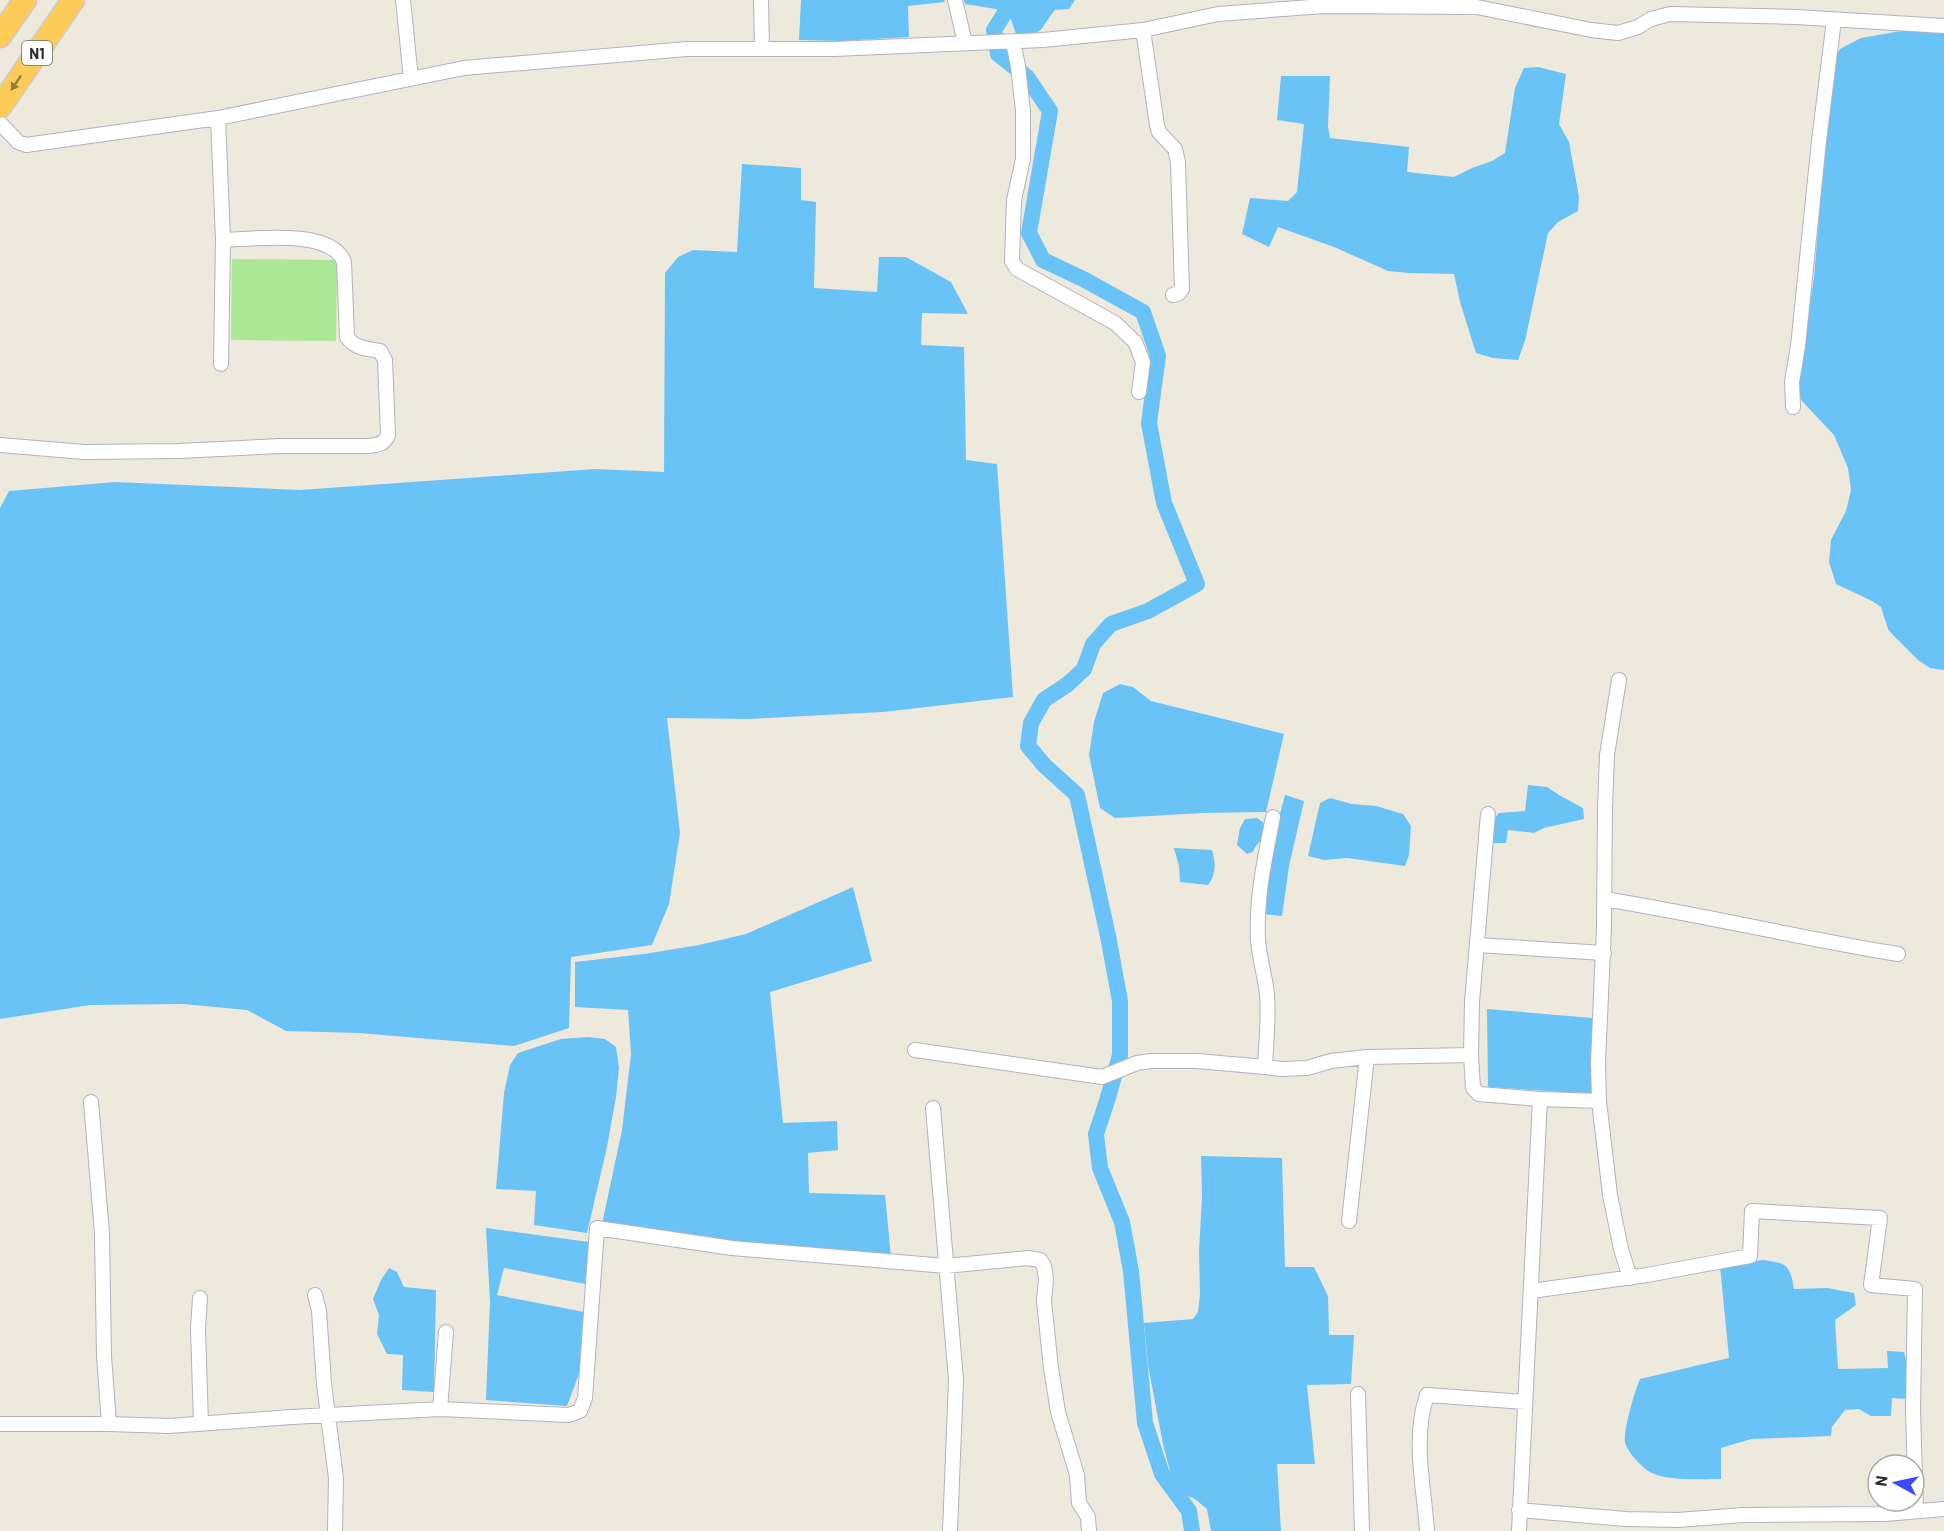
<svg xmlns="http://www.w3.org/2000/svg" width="1944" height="1531" viewBox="0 0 1944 1531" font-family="Barlow,sans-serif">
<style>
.green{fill:#aae896}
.water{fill:#6ac3f7}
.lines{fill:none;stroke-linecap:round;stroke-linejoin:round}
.canal{stroke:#6ac3f7;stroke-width:16}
.minor-casing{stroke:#b1b2c0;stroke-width:16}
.trunk-casing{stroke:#ccc;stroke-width:25}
.minor{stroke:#fff;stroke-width:14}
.trunk{stroke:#fccb58;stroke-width:22}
.oneway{fill:#947c42}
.labels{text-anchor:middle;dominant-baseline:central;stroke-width:6;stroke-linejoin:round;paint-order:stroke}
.shield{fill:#fff;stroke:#6b6b6b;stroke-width:1.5}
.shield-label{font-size:15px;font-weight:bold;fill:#2c2c2c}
</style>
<rect width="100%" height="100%" fill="#eee9dd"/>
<!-- green -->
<path class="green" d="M 232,259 L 337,260 L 336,341 L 231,340 Z"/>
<!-- water -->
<path class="water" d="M 801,0 L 944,0 L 945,2 L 908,6 L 909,37 L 840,41 L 799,40 Z
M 964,0 L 1075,0 L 1069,9 L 1055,10 C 1038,31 1046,34 1016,34 L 1008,11 L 965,4 Z
M 1901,31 L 1944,31 L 1944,670 L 1930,668 L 1918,660 L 1893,635 L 1888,629 L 1881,607 L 1872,601 L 1836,584 L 1829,562 L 1831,540 L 1846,511 L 1851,490 L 1848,468 L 1834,435 L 1801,400 L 1798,387 L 1814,277 L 1832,64 L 1840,49 L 1861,38 Z
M 1538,67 L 1566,74 L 1559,124 L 1569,142 L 1579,197 L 1578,211 L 1558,222 L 1548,233 L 1525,341 L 1518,360 L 1493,358 L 1476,353 L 1460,302 L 1454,274 L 1408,273 L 1388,271 L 1334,247 L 1278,227 L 1269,247 L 1242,234 L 1250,198 L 1288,201 L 1297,192 L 1304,124 L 1277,120 L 1281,76 L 1330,76 L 1328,127 L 1330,138 L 1409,147 L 1407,172 L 1454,177 L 1472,168 L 1492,161 L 1505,153 L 1515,88 L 1524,68 Z
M 742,164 L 801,168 L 801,200 L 816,202 L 814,288 L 877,292 L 879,257 L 906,257 L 951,282 L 968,314 L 922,313 L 921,345 L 964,347 L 966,460 L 997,464 L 1013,697 L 883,712 L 747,719 L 667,718 L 680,833 L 669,904 L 652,945 L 571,957 L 569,1028 L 514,1046 L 359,1033 L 286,1031 L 247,1010 L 183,1004 L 90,1005 L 0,1019 L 0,508 L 9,491 L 115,482 L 300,490 L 595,469 L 664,472 L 665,273 L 678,257 L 693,250 L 737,252 Z
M 1120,684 L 1133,687 L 1151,701 L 1284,734 L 1266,812 L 1203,813 L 1115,818 L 1100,808 L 1089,755 L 1094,722 L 1103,693 Z
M 1528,785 L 1547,787 L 1559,795 L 1583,808 L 1584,819 L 1544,828 L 1534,833 L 1508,830 L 1506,843 L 1493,843 L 1493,820 L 1499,813 L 1525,811 Z
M 1285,795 L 1304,801 L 1289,866 L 1282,916 L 1263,914 L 1268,859 Z
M 1330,798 L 1352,804 L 1376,806 L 1403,814 L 1411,826 L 1409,855 L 1405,866 L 1347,858 L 1324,860 L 1308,856 L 1320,803 Z
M 1257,818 L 1264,823 C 1268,844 1258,837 1253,852 L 1247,854 L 1237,845 L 1240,828 L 1245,819 Z
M 1174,848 L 1212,850 C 1216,862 1216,875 1208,885 L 1180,882 L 1179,866 Z
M 853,887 L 872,961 L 770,992 L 783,1123 L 837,1121 L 838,1150 L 808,1153 L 809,1193 L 885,1195 L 891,1257 L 764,1246 L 602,1224 L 622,1130 L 631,1054 L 628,1010 L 575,1007 L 575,962 L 644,954 L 699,945 L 746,934 Z
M 1487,1009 L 1592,1018 L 1593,1094 L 1488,1087 Z
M 588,1037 L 605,1039 L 616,1047 L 619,1068 L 616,1097 L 607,1147 L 587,1233 L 534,1225 L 536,1191 L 496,1189 L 504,1093 L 510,1065 L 518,1053 L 561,1039 Z
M 1201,1156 L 1282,1158 L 1285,1267 L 1314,1267 L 1328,1296 L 1329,1335 L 1354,1335 L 1351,1384 L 1307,1385 L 1315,1464 L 1277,1464 L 1281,1531 L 1211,1531 L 1207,1509 L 1195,1499 L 1178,1492 L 1172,1479 L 1163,1444 L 1148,1365 L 1144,1323 L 1193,1319 L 1198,1312 L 1200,1295 L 1199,1251 L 1202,1197 Z
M 486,1228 L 589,1242 L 585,1284 L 504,1268 L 497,1295 L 584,1312 L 579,1374 L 567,1406 L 486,1400 L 490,1302 Z
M 1763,1260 C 1786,1263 1790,1264 1794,1289 L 1827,1288 L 1854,1293 L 1856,1305 L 1835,1320 L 1838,1369 L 1888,1368 L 1887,1351 L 1904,1352 L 1909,1374 L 1907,1399 L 1892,1398 L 1891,1416 L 1871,1416 L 1859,1409 L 1845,1410 L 1832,1427 L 1831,1436 L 1751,1439 L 1721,1448 L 1721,1479 C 1703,1479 1667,1481 1652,1473 C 1643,1469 1627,1452 1625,1442 C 1623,1431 1635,1390 1640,1379 L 1729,1358 L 1720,1266 Z
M 389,1268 L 397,1272 L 404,1287 L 436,1290 L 434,1392 L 402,1390 L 403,1355 L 387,1354 L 377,1334 L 379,1315 L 373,1299 L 381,1280 Z"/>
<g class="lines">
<!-- canal -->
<path class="canal" d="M 1013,0 L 994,30 L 998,54 L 1027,77 L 1050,111 L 1029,233 L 1043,260 L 1085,280 L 1143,312 L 1158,356 L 1149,423 L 1164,503 L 1197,584 L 1148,611 L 1111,624 L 1093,644 L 1084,669 L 1068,684 L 1044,700 L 1031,723 L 1028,746 L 1044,765 L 1077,795 L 1108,936 L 1120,1001 L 1120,1055 L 1107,1101 L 1096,1134 L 1100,1168 L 1122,1222 L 1131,1271 L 1145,1423 L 1162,1474 L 1189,1511 L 1192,1531"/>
<defs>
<path id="minor" d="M 403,0 L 411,79
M 761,0 L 762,49
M 955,0 L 965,43
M 1143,30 L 1157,125 L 1159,132 L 1175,149 L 1178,162 L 1182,289 L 1179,293 L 1173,295
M 1013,42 L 1018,66 L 1023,111 L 1023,159 L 1014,200 L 1012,261 L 1017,269 L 1115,323 L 1135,342 L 1143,362 L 1139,392
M 218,118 L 223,240 L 221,364
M 0,123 L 18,142 L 26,145 L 218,118 L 464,68 L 687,49 L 834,49 L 1043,40 L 1143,30 L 1218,14 L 1324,6 L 1477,7 L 1591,30 L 1618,33 L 1638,27 L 1651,19 L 1670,14 L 1796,17 L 1944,26
M 1793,407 L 1792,382 L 1798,346 L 1819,141 L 1834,20
M 0,445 L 84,452 L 179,451 L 280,446 L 368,446 C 377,445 384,445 388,435 L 385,360 L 380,351 C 367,349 354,348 347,337 L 344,262 C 331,228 253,239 223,240
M 1488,814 L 1472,1002 L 1471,1055 L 1473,1088 L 1479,1094 L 1540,1099
M 1273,817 C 1265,858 1256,897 1258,939 C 1259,958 1265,975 1267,994 C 1269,1018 1266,1043 1265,1067 L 1282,1069 L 1307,1068 L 1331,1061 L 1367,1057 L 1471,1055
M 1604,899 C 1703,915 1800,938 1898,954
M 1477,945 L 1604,953
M 915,1050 L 1102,1077 L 1137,1063 L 1151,1061 L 1197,1061 L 1265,1067
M 1599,1101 L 1610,1195 L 1621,1249 L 1630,1278
M 91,1102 L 102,1233 L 104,1356 L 109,1424
M 933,1108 L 956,1380 L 950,1531
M 1349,1221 L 1367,1057
M 1531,1291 L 1647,1275 L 1750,1256 L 1752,1211 L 1880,1218 L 1871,1285 L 1915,1289 L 1913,1409 L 1916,1511
M 315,1295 L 319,1311 L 324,1384 L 336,1478 L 335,1531
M 200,1298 L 198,1329 L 201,1424
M 1358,1394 L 1362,1531
M 440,1409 L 446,1332
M 0,1424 L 109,1424 L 169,1426 L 292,1417 L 440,1409 L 569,1415 L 580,1411 L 585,1398 L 597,1228 L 732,1248 L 946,1266 L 1028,1258 L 1040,1260 L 1044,1266 L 1046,1279 L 1044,1301 L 1051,1368 L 1058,1412 L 1077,1475 L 1079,1503 L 1088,1517 L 1089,1531
M 1519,1510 L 1626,1519 L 1678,1520 L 1743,1515 L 1885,1514 L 1944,1509
M 1427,1531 C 1424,1486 1412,1439 1427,1395 L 1525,1402
M 1519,1531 L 1540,1099 L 1599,1101 L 1598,1062 L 1604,927 L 1605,807 L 1607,755 L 1619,680"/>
<path id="trunk" d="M 0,36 L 25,0
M 0,107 L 73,0"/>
</defs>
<!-- minor casing -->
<use href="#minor" class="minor-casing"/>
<!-- trunk casing -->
<use href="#trunk" class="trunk-casing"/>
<!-- minor -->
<use href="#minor" class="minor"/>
<!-- trunk -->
<use href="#trunk" class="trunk"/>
</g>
<!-- one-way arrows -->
<defs><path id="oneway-solid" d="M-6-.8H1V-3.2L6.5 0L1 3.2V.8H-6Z" transform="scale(1.5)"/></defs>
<use class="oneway" href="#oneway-solid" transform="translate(16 83) rotate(124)"/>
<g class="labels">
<!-- shield labels -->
<rect class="shield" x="22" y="41" width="30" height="24" rx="4.5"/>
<g class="shield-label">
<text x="37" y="53">N1</text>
</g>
</g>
<!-- north arrow -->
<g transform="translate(1896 1483) rotate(278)"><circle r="28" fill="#ffffff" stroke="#ababab" stroke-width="1.5"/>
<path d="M0-4.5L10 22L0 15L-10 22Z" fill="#3a4aff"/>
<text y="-9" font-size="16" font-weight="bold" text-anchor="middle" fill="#2c2c2c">N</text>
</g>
</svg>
